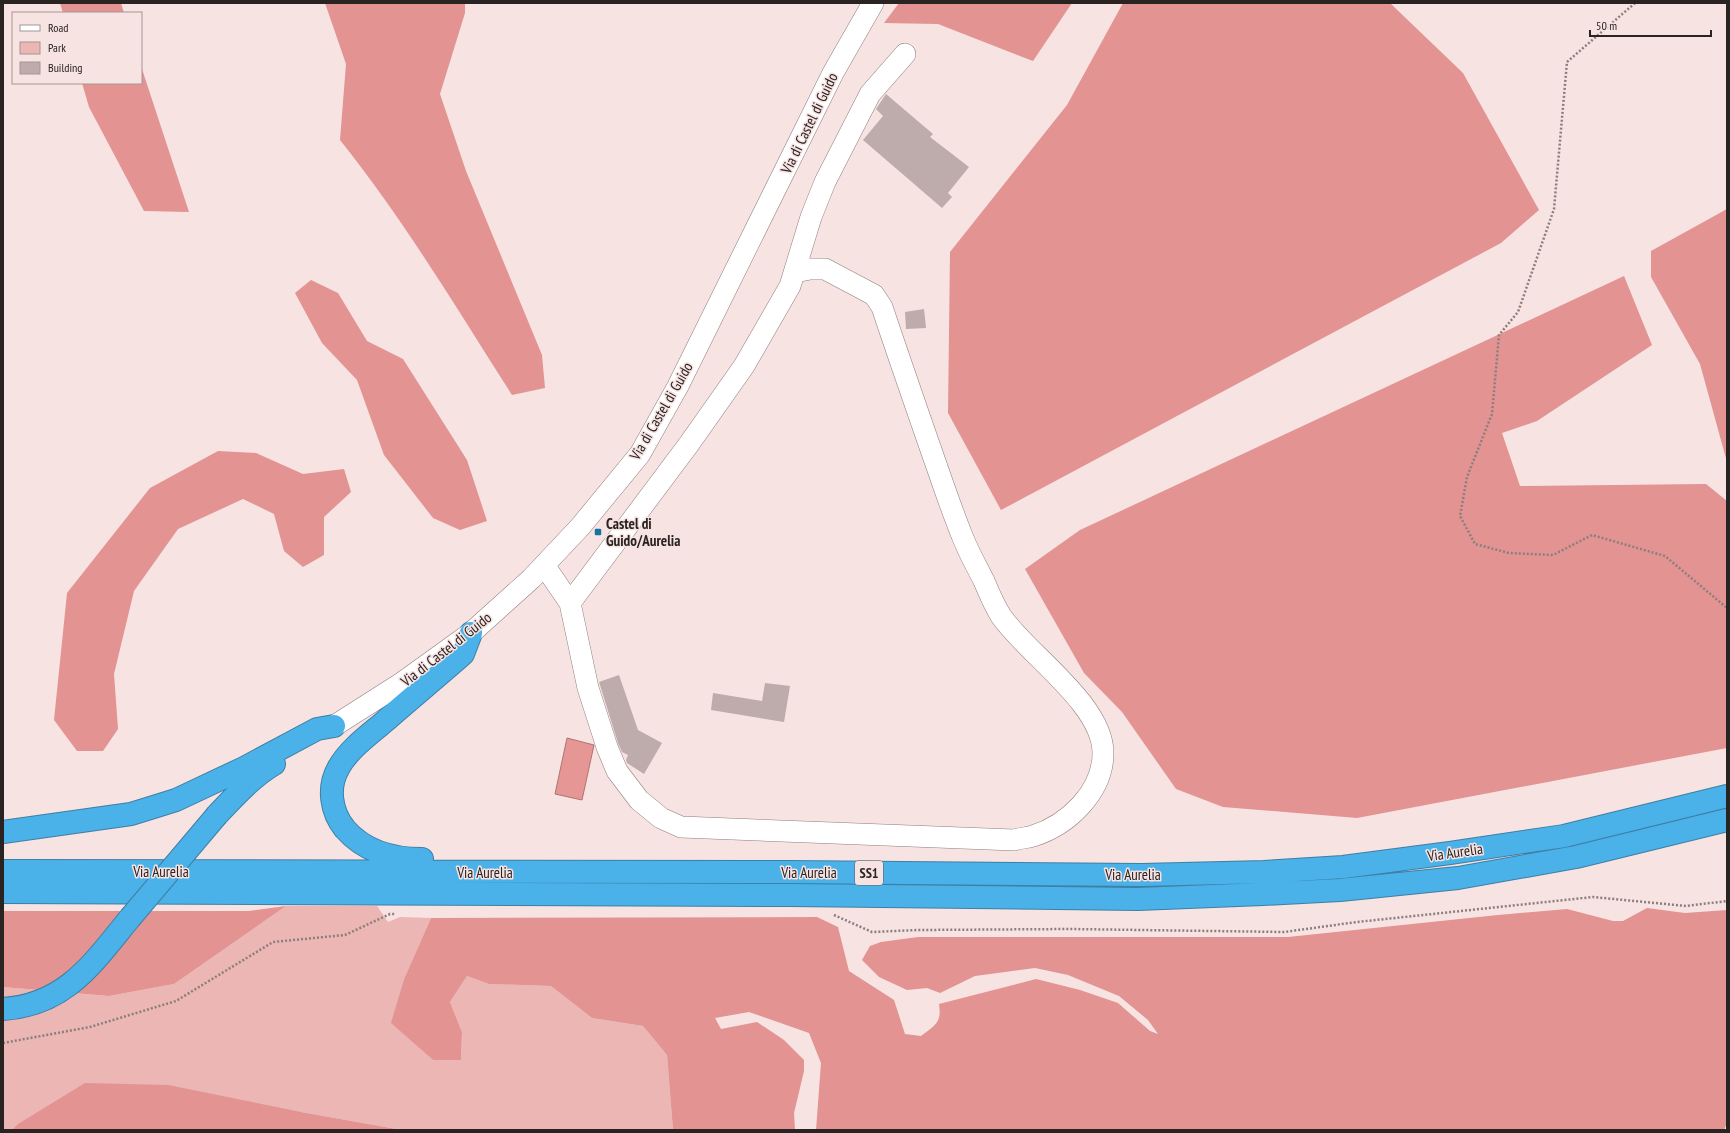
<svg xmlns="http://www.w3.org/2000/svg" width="1730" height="1133" viewBox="0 0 1730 1133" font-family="'PT Sans Narrow',sans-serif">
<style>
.green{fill:#ebb6b4}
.forest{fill:#e29392}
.water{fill:#e59695;stroke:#ad7472}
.building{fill:#bdacab}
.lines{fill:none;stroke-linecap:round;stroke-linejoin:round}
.minor-casing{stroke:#8f7e7e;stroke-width:22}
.highway-casing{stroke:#3e7fa3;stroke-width:24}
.path{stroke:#8b7f7e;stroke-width:2.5;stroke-dasharray:2 2;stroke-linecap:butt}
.minor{stroke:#fff;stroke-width:21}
.highway{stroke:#4ab1e9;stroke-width:22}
.highway-bridge-casing{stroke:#3e7fa3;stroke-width:24;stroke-linecap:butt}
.highway-bridge{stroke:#4ab1e9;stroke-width:22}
.poi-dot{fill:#1574a2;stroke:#f6e3e2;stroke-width:1.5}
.labels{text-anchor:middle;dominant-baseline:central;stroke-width:3;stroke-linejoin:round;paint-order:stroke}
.shield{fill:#f6e3e2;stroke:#665d5c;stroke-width:1}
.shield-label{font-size:14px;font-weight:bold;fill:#292322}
.street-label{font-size:15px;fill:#292322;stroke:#f6e3e2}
.poi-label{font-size:15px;font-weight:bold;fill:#292322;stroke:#f6e3e2;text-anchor:start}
</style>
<rect width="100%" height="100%" fill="#f6e3e2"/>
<!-- green -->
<path class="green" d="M 286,906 L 377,906 L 388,922 L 400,917 L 431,918 L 404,979 L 392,1023 L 433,1060 L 461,1060 L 462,1032 L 450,1002 L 467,976 L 489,984 L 551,986 L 592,1018 L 643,1026 L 667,1055 L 673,1130 L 402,1130 L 301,1112 L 19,1124 L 12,1130 L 3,1130 L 3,987 L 109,996 L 174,984 Z"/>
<!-- forest -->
<path class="forest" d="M 60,3 L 121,3 L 124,13 L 63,13 Z
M 325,3 L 465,3 L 465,13 L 440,94 L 466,171 L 542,355 L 545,388 L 512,395 C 457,309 404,220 340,140 L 346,64 Z
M 899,3 L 1072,3 L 1033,61 L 938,24 L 884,23 Z
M 1123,3 L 1390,3 L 1463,73 L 1539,210 L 1501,243 L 1001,510 L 948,413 L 950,252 L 1067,105 Z
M 141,66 L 189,212 L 144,211 L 89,107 L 82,83 L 141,83 Z
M 1727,209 L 1727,462 L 1700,364 L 1651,277 L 1651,251 Z
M 1624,276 L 1652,345 L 1537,421 L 1502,433 L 1520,486 L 1706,484 L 1727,501 L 1727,748 L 1357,818 L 1223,807 L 1176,789 L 1122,712 L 1084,673 L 1025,569 L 1080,530 Z
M 311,280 L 338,293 L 367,341 L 403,359 L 467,460 L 487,521 L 460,530 L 433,518 L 384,455 L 357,380 L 322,343 L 295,293 Z
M 218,451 L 256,453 L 303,474 L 344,469 L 351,492 L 324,517 L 324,555 L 303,567 L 284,551 L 274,514 L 243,499 L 178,529 L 134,591 L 114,674 L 118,729 L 103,751 L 77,751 L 54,720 L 67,593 L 150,488 Z
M 286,906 L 174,984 L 109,996 L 3,987 L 3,911 L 249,911 Z
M 1647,908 L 1685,913 L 1727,910 L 1727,1123 L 1724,1130 L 816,1130 L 821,1063 L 809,1033 L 749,1012 L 715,1018 L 721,1029 L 757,1022 L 784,1040 L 804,1060 L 804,1071 L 794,1113 L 795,1130 L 673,1130 L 667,1055 L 643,1026 L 592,1018 L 551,986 L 489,984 L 467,976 L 450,1002 L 462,1032 L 461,1060 L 433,1060 L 391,1023 L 404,979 L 431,918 L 817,917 L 838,927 L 849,971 L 894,1000 L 905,1034 L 921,1036 C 935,1025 942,1023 939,1004 L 1036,979 L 1080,990 L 1118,1003 L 1150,1031 L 1158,1034 L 1148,1020 L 1119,996 L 1068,975 L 1035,968 L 975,976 L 940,993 L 927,988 L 907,990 L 879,977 L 862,960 L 870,946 L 881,942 L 918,937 L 1288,937 L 1498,915 L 1567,909 L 1613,921 L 1623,921 Z
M 85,1083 L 168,1085 L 301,1112 L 402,1130 L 12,1130 L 18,1124 Z"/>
<!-- water -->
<path class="water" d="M 567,738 L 594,745 L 582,800 L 555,794 Z"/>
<!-- building -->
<path class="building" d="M 886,94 L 933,134 L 930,137 L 969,167 L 948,193 L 952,197 L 942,208 L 863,140 L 883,116 L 876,109 Z
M 924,309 L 926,328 L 906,329 L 905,312 Z
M 619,675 L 638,730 L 662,743 L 644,774 L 627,763 L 626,760 L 628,755 L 622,752 L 618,743 L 600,685 L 599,682 Z
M 765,683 L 790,686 L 784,722 L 711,710 L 713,693 L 762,701 Z"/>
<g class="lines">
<defs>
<path id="minor" d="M 544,565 L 570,603 L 588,688 L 607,747 L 617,771 L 639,800 L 661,818 L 681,827 L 1014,840 C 1020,838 1027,838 1033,836 C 1068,825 1103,792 1103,753 C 1103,704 1028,655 1001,616 C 994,605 989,593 984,581 C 977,567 969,553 963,538 C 956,521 950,504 944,487 C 923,427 902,367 882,307 L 874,295 L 825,269 L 810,269 L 795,272
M 570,603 L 689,444 L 744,366 L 790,286 L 811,217 L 825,182 L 870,94 L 905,54
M 334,726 L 403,682 L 471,633 L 531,579 L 580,527 L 640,454 L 678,386 L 833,73 L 873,3"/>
<path id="highway" d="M 217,815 C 234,797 252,777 274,764
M 3,832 L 131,814 L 176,800 L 244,768 L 317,729 L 334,726
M 422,859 C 393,859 365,852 345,829 C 331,812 327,787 339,767 C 349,749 369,735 384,722 C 410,699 437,677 463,654 L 471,633
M 3,871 L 789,872 L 1142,875 L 1264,872 L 1343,867 L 1450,853 L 1564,836 L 1727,796
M 3,892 L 791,895 L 1138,899 L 1263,894 L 1340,890 L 1458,878 L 1576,857 L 1727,820
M 3,1009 C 66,1005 93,963 130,918"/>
</defs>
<!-- minor casing -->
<use href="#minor" class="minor-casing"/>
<!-- highway casing -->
<use href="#highway" class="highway-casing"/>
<!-- path -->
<path class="path" d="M 1635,3 L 1567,62 L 1554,209 L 1518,312 L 1499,335 L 1492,414 L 1467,477 L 1460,516 L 1475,544 L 1509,553 L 1553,555 L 1592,535 L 1665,556 L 1727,608
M 834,915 L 872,932 L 918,930 L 1070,929 L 1284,932 L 1357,922 L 1593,897 L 1686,906 L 1727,901
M 3,1043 L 90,1027 L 176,1001 L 273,942 L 345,935 L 390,914 L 395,914"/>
<!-- minor -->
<use href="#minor" class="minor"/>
<!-- highway -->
<use href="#highway" class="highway"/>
<defs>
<path id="highway-bridge" d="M 130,918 L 217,815"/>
</defs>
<!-- highway-bridge casing -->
<use href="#highway-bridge" class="highway-bridge-casing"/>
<!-- highway-bridge -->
<use href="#highway-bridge" class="highway-bridge"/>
</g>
<!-- markers -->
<rect class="poi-dot" x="594" y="528" width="8" height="8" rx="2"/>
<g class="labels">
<!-- shield labels -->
<rect class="shield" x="855" y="861" width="28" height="24" rx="3"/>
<g class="shield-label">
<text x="869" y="873">SS1</text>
</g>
<!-- street labels -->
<g class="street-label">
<text transform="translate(809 123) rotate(-64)">Via di Castel di Guido</text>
<text transform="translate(661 411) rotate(-60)">Via di Castel di Guido</text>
<text transform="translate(446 649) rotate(-38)">Via di Castel di Guido</text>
<text transform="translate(1455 852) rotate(-8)">Via Aurelia</text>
<text x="161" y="871">Via Aurelia</text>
<text x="485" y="872">Via Aurelia</text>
<text x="809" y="872">Via Aurelia</text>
<text x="1133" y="874">Via Aurelia</text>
</g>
<!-- poi labels -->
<g class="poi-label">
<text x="606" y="523">Castel di<tspan x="606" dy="17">Guido/Aurelia</tspan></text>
</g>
</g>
<!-- border -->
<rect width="1730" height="1133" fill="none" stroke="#292322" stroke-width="8"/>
<!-- legend -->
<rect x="12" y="12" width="130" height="72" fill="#f6e3e2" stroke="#a49695"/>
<rect x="20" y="25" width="20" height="6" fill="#ffffff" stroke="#a49695"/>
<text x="48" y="32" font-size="12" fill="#292322">Road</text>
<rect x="20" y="42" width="20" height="12" fill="#ebb6b4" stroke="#a49695"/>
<text x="48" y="52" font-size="12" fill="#292322">Park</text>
<rect x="20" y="62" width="20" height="12" fill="#bdacab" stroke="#a49695"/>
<text x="48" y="72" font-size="12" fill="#292322">Building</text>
<!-- scale -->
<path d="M1590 30v6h121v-6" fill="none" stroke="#292322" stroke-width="2"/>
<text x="1596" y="30" font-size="12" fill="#292322" stroke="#f6e3e2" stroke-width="3" paint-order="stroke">50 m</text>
</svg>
